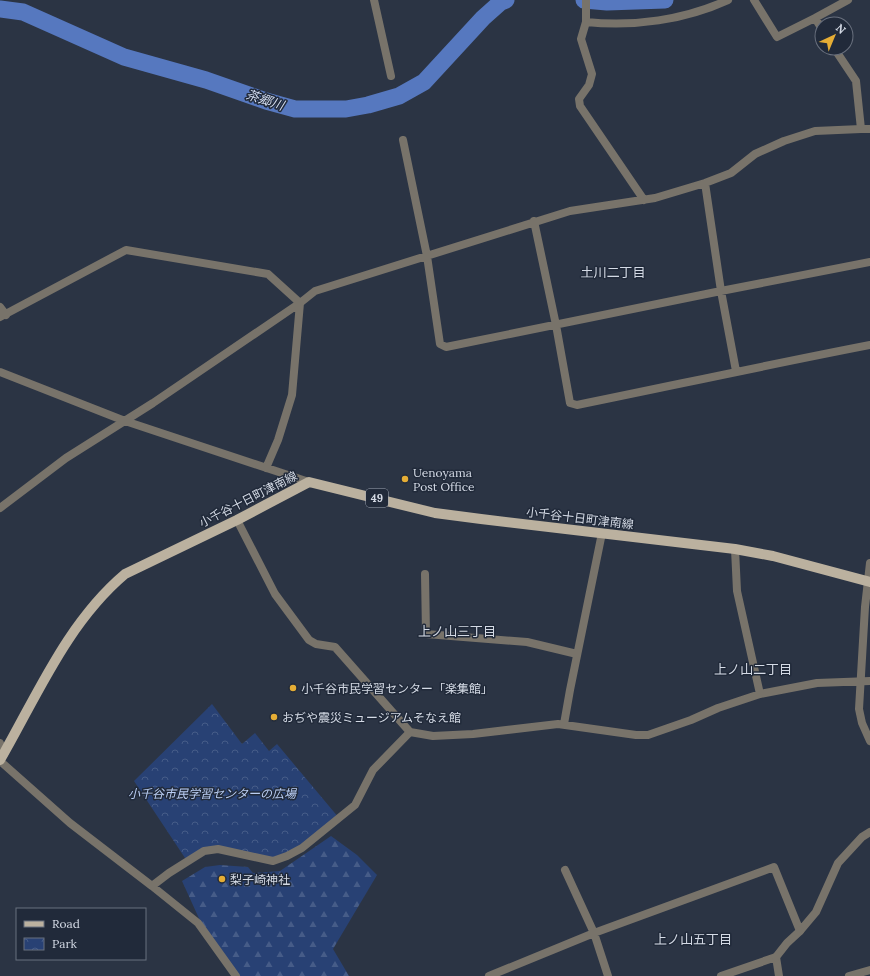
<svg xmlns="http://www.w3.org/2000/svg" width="870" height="976" viewBox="0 0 870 976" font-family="Lora,'Noto Sans JP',serif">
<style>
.forest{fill:url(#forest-firs)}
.park{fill:url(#park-crowns)}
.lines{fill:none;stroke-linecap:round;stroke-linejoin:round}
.river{stroke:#5678bf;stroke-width:17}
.minor{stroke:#78736a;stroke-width:8}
.tertiary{stroke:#78736a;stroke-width:8}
.primary{stroke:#bbb19f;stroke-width:10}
.poi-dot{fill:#e5ad35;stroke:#212a3a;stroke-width:1.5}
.labels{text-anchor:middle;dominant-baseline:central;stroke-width:3;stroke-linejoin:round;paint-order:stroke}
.shield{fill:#212a3a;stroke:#9ea5b2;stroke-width:1}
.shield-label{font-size:11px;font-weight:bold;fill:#d4dae5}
.poi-label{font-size:12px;fill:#d4dae5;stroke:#212a3a;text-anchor:start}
.street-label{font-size:12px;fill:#d4dae5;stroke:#212a3a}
.park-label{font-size:12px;font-style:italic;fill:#bacef4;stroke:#212a3a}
.water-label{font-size:13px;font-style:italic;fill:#d2dcf0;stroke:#212a3a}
.neighbourhood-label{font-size:13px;fill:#d4dae5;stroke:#212a3a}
</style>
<defs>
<pattern id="forest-firs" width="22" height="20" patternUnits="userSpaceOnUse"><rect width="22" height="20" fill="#284174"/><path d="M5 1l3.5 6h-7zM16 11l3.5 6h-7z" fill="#465c88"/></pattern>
<pattern id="park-crowns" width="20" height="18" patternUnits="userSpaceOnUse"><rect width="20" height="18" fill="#284174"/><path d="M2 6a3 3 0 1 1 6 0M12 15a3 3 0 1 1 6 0" fill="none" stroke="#465c88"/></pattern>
</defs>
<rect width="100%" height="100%" fill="#2b3444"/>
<!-- forest -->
<path class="forest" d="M 331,836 L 357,855 L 377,875 L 333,949 L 349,976 L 236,976 L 202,925 L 182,881 L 205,867 L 220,865 L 248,867 L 253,873 L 280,871 Z"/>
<!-- park -->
<path class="park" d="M 212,704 L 242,744 L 255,733 L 269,751 L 277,744 L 339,818 L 282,858 L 204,851 L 187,861 L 134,781 Z"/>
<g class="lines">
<!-- river -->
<path class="river" d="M 584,0 L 607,2 L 665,0
M 0,9 L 23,12 L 124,57 L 206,80 L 266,101 L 295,109 L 346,109 L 368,105 L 399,96 L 424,82 L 483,18 L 501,2 L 506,0"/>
<!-- minor -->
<path class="minor" d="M 374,0 L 391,76
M 586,0 L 586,22 L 581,39 L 592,74 L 589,85 L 579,99 L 580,106 L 644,200
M 754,0 L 777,37 L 815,18 L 848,0
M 815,18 L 822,29
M 586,22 C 634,27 684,20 728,0
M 834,48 L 856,81 L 861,129
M 403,140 L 427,256 L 440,344 L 446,347 L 721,291 L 870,262
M 705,183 L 721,291 L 736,371
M 534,221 L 556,325 L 570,403 L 577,405 C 675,385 772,364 870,345
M 0,307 L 6,315
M 0,317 L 126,250 L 268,274 L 300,303
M 0,372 L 125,421 L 309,482
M 266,468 L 278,440 L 292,395 L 300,303
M 0,508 L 66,458 L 153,403 L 300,303 L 315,291 L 570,211 L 655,198 L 705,183 L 731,173 L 755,154 L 784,141 L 815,131 L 861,129 L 870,129
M 237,520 L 275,594 L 309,640 L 316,644 L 335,647 L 410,732 L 433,736 L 473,734 L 558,724 L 636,735 L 648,735 L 691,720 L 718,708 L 760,694 L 817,683 L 870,681
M 735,549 L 737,591 L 760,694
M 870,563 L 865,607 L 859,709 L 862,723 L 870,741
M 425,574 L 426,634 L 527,642 L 577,654
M 564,724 L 570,690 L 602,533
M 0,743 L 4,754
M 0,761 L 70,823 L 152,886 L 198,923 L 236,976
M 565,870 L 594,933 L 608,976
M 152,886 L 169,873 L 204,851 L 218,849 L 273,861 L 287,856 L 302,848 L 355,805 L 373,770 L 410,732
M 489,976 L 594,933 L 774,867 L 800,931 L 816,912 L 838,863 L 862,837 L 870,832
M 721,976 L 776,957 L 779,976
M 849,976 L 870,970"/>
<!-- tertiary -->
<path class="tertiary" d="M 776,957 L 787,943 L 800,931"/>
<!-- primary -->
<path class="primary" d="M 0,760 C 37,696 67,623 125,574 L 237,520 L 309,482 L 435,513 L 481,519 L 735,549 L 773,556 L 870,582"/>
</g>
<!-- markers -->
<g class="poi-dot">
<circle cx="405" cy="479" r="4"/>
<circle cx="293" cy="688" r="4"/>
<circle cx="274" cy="717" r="4"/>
<circle cx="222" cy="879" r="4"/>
</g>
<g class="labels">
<!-- shield labels -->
<rect class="shield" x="366" y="489" width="22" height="18" rx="3"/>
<g class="shield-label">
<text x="377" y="498">49</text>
</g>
<!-- poi labels -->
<g class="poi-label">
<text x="413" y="472">Uenoyama<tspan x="413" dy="14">Post Office</tspan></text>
<text x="301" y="688">小千谷市民学習センター「楽集館」</text>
<text x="282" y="717">おぢや震災ミュージアムそなえ館</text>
<text x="230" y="879">梨子崎神社</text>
</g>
<!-- street labels -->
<g class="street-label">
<text transform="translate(248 499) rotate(-27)">小千谷十日町津南線</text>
<text transform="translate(580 518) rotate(7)">小千谷十日町津南線</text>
</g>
<!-- park labels -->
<g class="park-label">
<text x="212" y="793">小千谷市民学習センターの広場</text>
</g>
<!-- water labels -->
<g class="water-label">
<text transform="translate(265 100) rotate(18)">茶郷川</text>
</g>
<!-- neighbourhood labels -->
<g class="neighbourhood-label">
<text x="613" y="272">土川二丁目</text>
<text x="457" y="631">上ノ山三丁目</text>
<text x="753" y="669">上ノ山二丁目</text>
<text x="693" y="939">上ノ山五丁目</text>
</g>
</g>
<!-- legend -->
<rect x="16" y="908" width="130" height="52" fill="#212a3a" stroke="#69707e"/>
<rect x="24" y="921" width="20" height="6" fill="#bbb19f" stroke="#69707e"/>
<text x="52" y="928" font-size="12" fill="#d4dae5">Road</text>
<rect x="24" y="938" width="20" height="12" fill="url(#park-crowns)" stroke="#69707e"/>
<text x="52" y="948" font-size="12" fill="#d4dae5">Park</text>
<!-- north arrow -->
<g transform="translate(834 36) rotate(44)"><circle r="19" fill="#212a3a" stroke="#69707e"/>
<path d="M0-3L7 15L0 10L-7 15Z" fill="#e5ad35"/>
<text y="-6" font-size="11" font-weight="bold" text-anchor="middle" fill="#d4dae5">N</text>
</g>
</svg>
